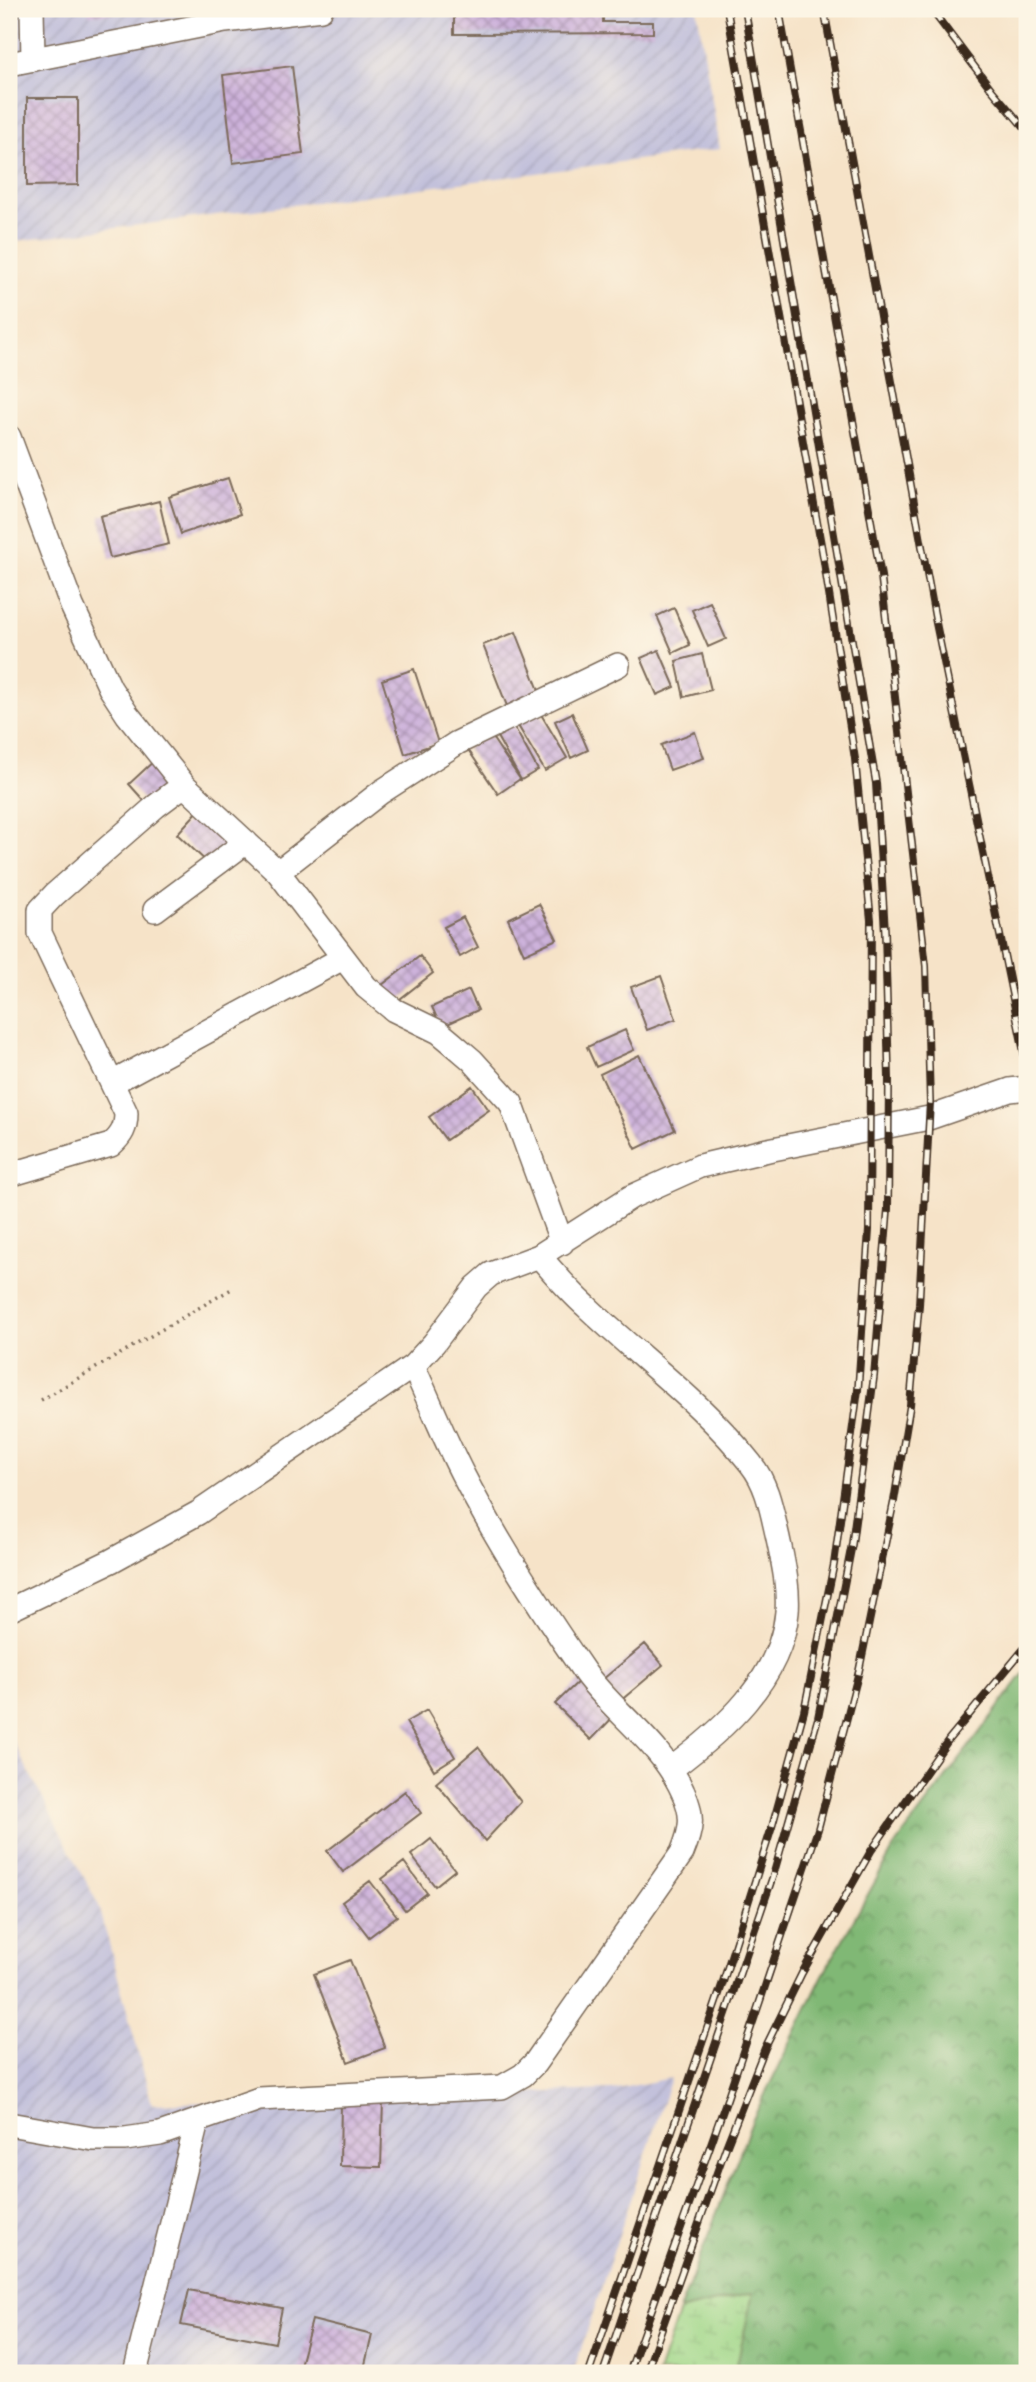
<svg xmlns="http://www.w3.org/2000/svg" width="1036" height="2382" viewBox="0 0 1036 2382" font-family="'Shantell Sans',sans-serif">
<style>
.industrial{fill:url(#industrial-furrows)}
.forest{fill:url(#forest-crowns);stroke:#5e714a;stroke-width:2}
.wetland{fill:url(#wetland-marsh);stroke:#6e8054;stroke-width:2}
.building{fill:url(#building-cross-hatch)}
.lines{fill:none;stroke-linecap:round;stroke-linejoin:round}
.minor-casing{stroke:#7c6b5a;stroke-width:26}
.path{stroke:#7c6b5a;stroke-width:3.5;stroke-dasharray:2 5;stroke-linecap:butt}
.minor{stroke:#fff;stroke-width:23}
.rail-casing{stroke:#3b2a1e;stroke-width:8}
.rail{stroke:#fcf5e5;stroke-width:5;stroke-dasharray:16;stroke-linecap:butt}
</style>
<defs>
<pattern id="industrial-furrows" width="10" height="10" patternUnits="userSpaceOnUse" patternTransform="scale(1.75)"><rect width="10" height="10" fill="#c3c1db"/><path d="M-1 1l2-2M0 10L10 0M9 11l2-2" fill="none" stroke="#a8a6bc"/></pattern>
<pattern id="forest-crowns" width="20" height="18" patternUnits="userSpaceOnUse" patternTransform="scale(1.75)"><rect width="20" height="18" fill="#80b875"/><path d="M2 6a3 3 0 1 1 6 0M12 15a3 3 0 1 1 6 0" fill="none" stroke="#6a965f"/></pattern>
<pattern id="wetland-marsh" width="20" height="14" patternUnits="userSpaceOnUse" patternTransform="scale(1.75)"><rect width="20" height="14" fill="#a0d789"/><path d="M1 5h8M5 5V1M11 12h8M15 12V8" fill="none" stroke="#8bb976"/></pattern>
<pattern id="building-cross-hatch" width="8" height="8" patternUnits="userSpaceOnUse" patternTransform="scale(1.75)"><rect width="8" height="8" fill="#cdb2db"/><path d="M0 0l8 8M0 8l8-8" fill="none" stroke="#a891b1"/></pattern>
</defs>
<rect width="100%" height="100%" fill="#fcf5e5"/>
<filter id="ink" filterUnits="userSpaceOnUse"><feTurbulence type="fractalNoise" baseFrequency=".0143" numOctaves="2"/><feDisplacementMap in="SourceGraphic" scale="14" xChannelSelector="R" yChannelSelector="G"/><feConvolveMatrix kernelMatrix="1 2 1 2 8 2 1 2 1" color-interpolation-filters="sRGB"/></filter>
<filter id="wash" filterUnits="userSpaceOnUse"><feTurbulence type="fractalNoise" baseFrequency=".00686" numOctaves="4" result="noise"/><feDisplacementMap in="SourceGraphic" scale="28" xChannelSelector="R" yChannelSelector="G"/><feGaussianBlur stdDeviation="1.57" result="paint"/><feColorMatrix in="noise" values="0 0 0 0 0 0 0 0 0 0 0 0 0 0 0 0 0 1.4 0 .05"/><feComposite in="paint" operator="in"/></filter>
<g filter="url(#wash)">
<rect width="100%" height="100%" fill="#f6e3c8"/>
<!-- industrial -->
<path class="industrial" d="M 9,9 L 697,9 L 720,149 L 9,242 Z
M 9,1734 L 99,1906 L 152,2104 L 612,2090 L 671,2078 L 573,2373 L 9,2373 Z"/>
<!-- forest -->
<path class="forest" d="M 1027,1669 L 1027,2373 L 735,2373 L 752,2293 L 679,2311 L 753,2119 L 822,1977 L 896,1844 Z"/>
<!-- wetland -->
<path class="wetland" d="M 753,2293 L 735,2373 L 658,2373 L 679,2311 Z"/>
<g id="blocks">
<!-- building -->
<path class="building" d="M 89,9 L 155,9 L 155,11 L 89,15 Z
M 454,9 L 603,9 L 603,22 L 653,22 L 653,33 L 454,34 Z
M 292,66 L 303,154 L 233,163 L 223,75 Z
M 27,98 L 78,98 L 78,185 L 27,186 Z
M 228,478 L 240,514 L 181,534 L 169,497 Z
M 159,501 L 169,544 L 110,558 L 100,516 Z
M 710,602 L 726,639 L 708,647 L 692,610 Z
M 674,608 L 690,645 L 673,653 L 657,616 Z
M 516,632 L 540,693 L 507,706 L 483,645 Z
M 659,650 L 675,687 L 657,695 L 641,658 Z
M 702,654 L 711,690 L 684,697 L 676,661 Z
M 414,669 L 438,743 L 405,754 L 382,680 Z
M 539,711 L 567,758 L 545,771 L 517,724 Z
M 572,713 L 588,750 L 571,758 L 555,721 Z
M 512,723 L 538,770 L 521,780 L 495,733 Z
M 695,732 L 704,758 L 670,770 L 661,745 Z
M 489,733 L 520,779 L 498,794 L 467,748 Z
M 156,759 L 174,779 L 147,804 L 129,784 Z
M 200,809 L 233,840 L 210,865 L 177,834 Z
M 539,904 L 557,939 L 524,954 L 508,919 Z
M 463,917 L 478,947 L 460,957 L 444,927 Z
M 420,956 L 433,973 L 396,1002 L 382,985 Z
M 661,976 L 676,1019 L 647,1030 L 631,987 Z
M 469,990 L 478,1010 L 441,1027 L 432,1007 Z
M 625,1030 L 634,1050 L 596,1067 L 587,1047 Z
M 639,1055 L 675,1130 L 636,1149 L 600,1074 Z
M 472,1086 L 489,1110 L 446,1140 L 429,1117 Z
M 645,1644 L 663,1665 L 619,1702 L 602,1680 Z
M 584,1676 L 618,1712 L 591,1740 L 555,1704 Z
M 427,1710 L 455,1757 L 434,1770 L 406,1722 Z
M 478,1747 L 521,1802 L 485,1841 L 436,1783 Z
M 405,1791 L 421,1813 L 343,1872 L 327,1851 Z
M 431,1839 L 455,1870 L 435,1886 L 411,1855 Z
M 404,1862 L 427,1893 L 405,1910 L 382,1879 Z
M 370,1881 L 397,1916 L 369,1937 L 342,1902 Z
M 350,1960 L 385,2048 L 348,2062 L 314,1974 Z
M 341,2099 L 383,2100 L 381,2167 L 340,2166 Z
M 189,2290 L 282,2308 L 275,2343 L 181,2325 Z
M 312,2320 L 372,2335 L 363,2373 L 298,2373 Z"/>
</g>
</g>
<g filter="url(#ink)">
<use href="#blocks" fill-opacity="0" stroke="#7c6b5a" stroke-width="2"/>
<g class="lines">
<defs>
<path id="minor" d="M 32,9 L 33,59
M 9,64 L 225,21 L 321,9
M 9,437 L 72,606 L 110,688 L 127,714 L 184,785 L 278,872 L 366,987 L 394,1010 L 439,1032 L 451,1042 L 472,1060 L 511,1103 L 562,1243
M 278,872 L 381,792 L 457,743 L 618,665
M 155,910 L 246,842
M 112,1083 L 343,958
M 9,1175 L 111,1145 C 122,1135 126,1128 126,1113 L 40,933 L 40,910 L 54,895 L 156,806 L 184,785
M 539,1256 C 554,1273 569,1291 586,1306 C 641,1359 704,1404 751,1464 C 768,1485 772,1513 778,1538 C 783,1562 789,1587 787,1612 C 781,1680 722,1731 671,1769
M 9,1610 L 111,1561 L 198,1513 L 413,1366 L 434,1343 L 476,1287 L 491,1274 L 539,1256 L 631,1197 L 700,1166 L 768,1150 L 929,1118 L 1010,1090 L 1027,1088
M 9,2124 L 93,2139 L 125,2139 L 160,2134 L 259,2099 L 502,2087 L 523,2075 L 535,2063 L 682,1853 C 692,1829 694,1815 683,1792 C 662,1744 615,1714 585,1673 C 540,1608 498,1543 462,1473 C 444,1438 430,1402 413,1366
M 135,2373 L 197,2122"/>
</defs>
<!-- minor casing -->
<use href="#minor" class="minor-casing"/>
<!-- path -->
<path class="path" d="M 41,1400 L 233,1288"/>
<!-- minor -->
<use href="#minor" class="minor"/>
<defs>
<path id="rail" d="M 824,9 L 936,623 L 1027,1067
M 931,9 L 992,90 L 1027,131
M 589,2373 L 722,1985 L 772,1827 L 804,1711 L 834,1564 L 858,1390 L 869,1230 L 871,920 L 855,759 L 823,556 L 727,9
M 603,2373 L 773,1876 L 818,1718 L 852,1544 L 874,1376 L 888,1209 L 889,1078 L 885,932 L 876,783 L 745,9
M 629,2373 L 727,2099 L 818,1829 L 859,1671 L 894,1501 L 910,1405 L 919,1305 L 930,1102 L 926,966 L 881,576 L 779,9
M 646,2373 L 726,2147 L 765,2048 L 802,1973 L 871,1851 L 949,1739 L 1027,1645"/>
</defs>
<!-- rail casing -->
<use href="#rail" class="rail-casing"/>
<!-- rail -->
<use href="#rail" class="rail"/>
</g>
</g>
<!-- margin -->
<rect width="1036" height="2382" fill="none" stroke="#fcf5e5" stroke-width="35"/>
</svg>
